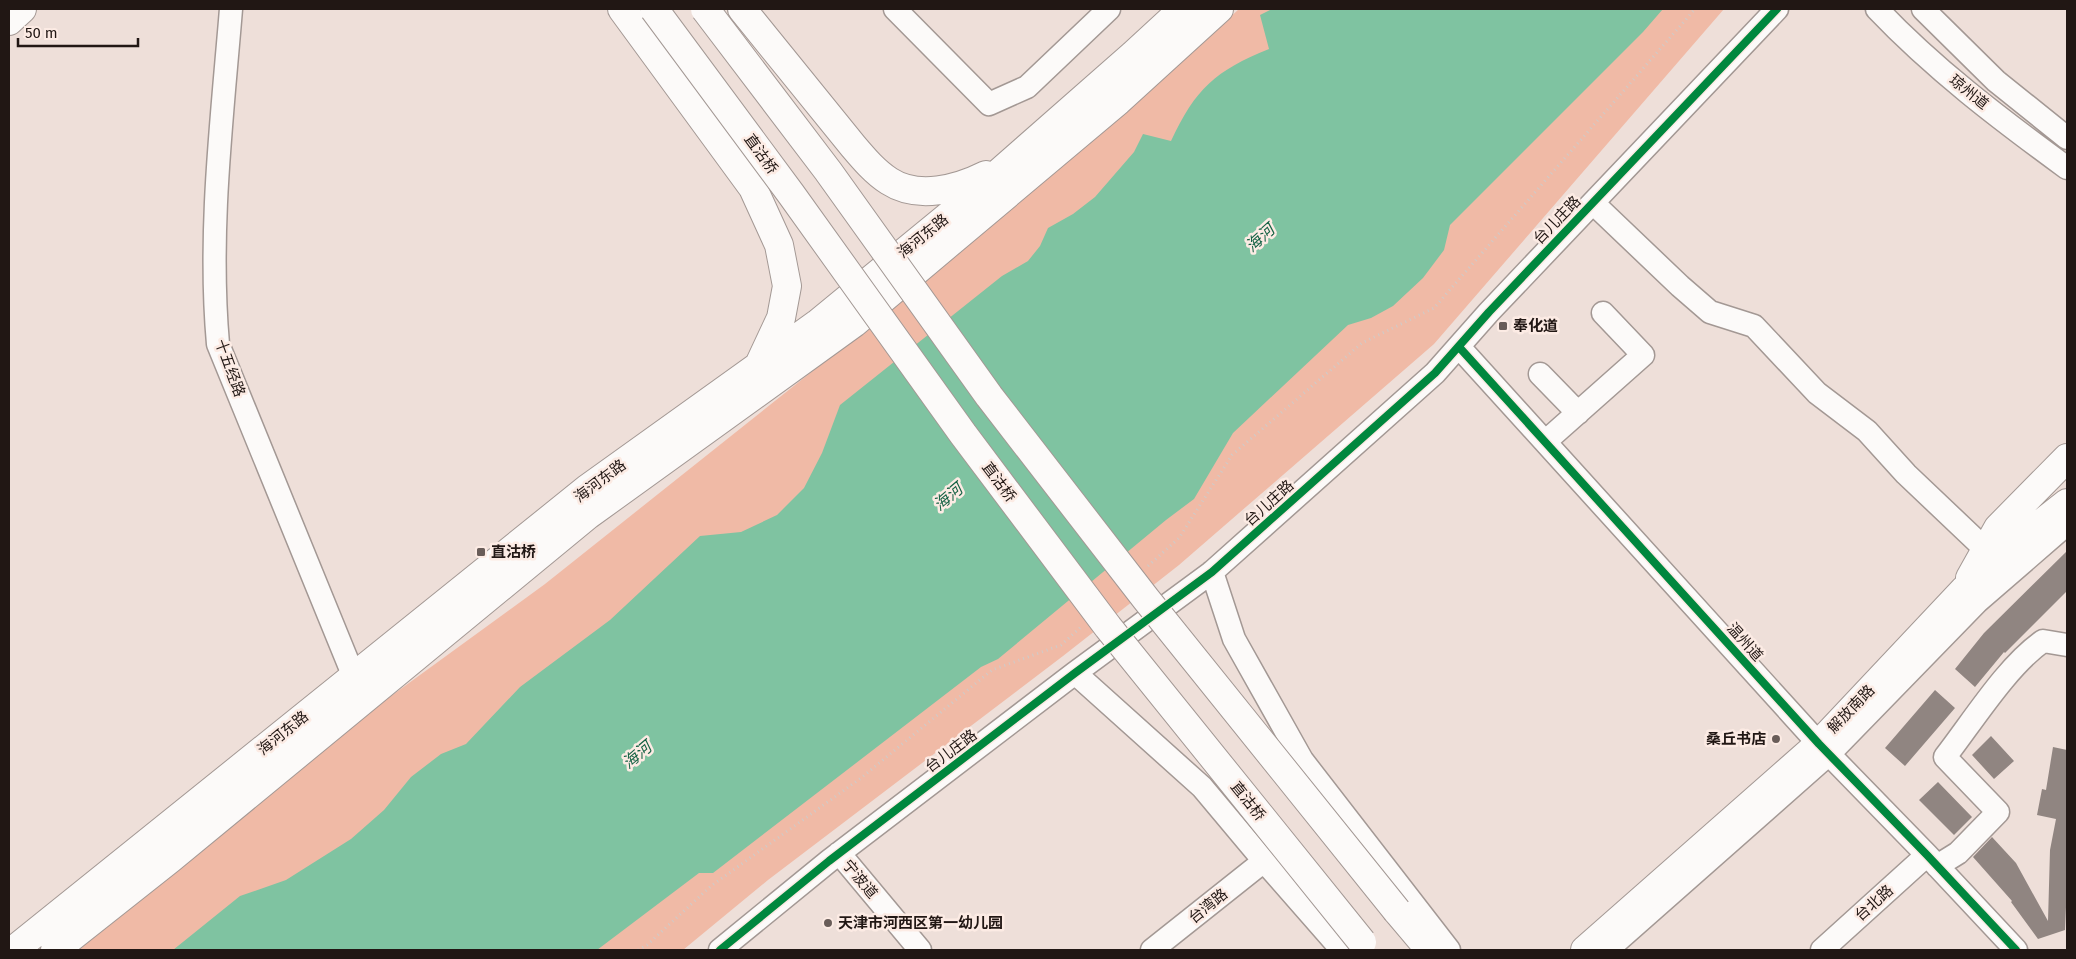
<svg xmlns="http://www.w3.org/2000/svg" width="2076" height="959" viewBox="0 0 2076 959" font-family="'Fira Sans','Noto Sans SC',sans-serif">
<style>
.green{fill:#f0baa6}
.water{fill:#7fc3a1}
.building{fill:#908581}
.lines{fill:none;stroke-linecap:round;stroke-linejoin:round}
.minor-casing{stroke:#a39894;stroke-width:25}
.major-casing{stroke:#a39894;stroke-width:30}
.path{stroke:#cfcbc9;stroke-width:3;stroke-dasharray:1 4;stroke-linecap:butt}
.minor{stroke:#fcfaf9;stroke-width:22}
.major{stroke:#fcfaf9;stroke-width:28}
.major-bridge-casing{stroke:#a39894;stroke-width:30;stroke-linecap:butt}
.major-bridge{stroke:#fcfaf9;stroke-width:28}
.cycleway-casing{stroke:#fcebe4;stroke-width:11}
.cycleway{stroke:#00873e;stroke-width:8}
.poi-dot{fill:#695d59;stroke:#fcebe4;stroke-width:2}
.labels{text-anchor:middle;dominant-baseline:central;stroke-width:5;stroke-linejoin:round;paint-order:stroke}
.street-label{font-size:15px;fill:#211714;stroke:#fcebe4}
.poi-label{font-size:15px;font-weight:bold;fill:#211714;stroke:#fcebe4;text-anchor:start}
.water-label{font-size:16px;font-style:italic;fill:#166345;stroke:#fcebe4}
</style>
<rect width="100%" height="100%" fill="#eedfd9"/>
<!-- green -->
<path class="green" d="M 1239,9 L 1724,9 L 1434,344 L 1179,565 L 1063,656 L 768,880 L 683,950 L 72,950 L 365,715 L 545,584 L 907,296 L 1154,87 Z"/>
<!-- water -->
<path class="water" d="M 1272,9 L 1663,9 L 1643,32 L 1450,225 L 1444,250 L 1423,278 L 1393,306 L 1371,318 L 1348,325 L 1233,433 L 1194,499 L 1166,520 L 998,659 L 981,667 L 713,873 L 699,873 L 597,950 L 173,950 L 240,896 L 286,880 L 351,839 L 384,810 L 411,777 L 441,754 L 466,744 L 520,687 L 610,620 L 700,536 L 741,532 L 777,515 L 804,488 L 822,453 L 840,405 L 1002,276 L 1028,261 L 1040,246 L 1048,228 L 1073,214 L 1095,197 L 1134,152 L 1143,134 L 1171,141 C 1196,88 1215,71 1269,49 L 1260,15 Z"/>
<!-- building -->
<path class="building" d="M 2067,551 L 2067,591 L 2005,653 L 2004,652 L 1975,687 L 1955,669 L 1984,633 Z
M 1935,690 L 1955,708 L 1905,766 L 1885,748 Z
M 1991,736 L 2014,761 L 1994,779 L 1972,755 Z
M 2053,747 L 2067,750 L 2067,884 L 2065,930 L 2038,939 L 2011,902 L 2012,901 L 1973,857 L 1992,837 L 2016,863 L 2048,921 L 2050,850 L 2056,819 L 2037,815 L 2042,789 L 2046,790 Z
M 1938,782 L 1972,817 L 1954,835 L 1919,800 Z"/>
<g class="lines">
<defs>
<path id="minor" d="M 231,9 C 222,119 208,233 218,344 L 354,677
M 895,9 L 989,104 L 1027,87 L 1109,9
M 1877,9 C 1934,69 2000,119 2067,168
M 1923,9 L 1996,81 L 2067,138
M 1593,203 L 1680,286 L 1710,312 L 1754,326 L 1817,393 L 1867,431 L 1906,474 L 1985,549
M 1459,347 L 1819,744 L 1927,855 L 2016,950
M 1540,374 L 1578,413
M 1546,441 L 1643,355 L 1603,313
M 1212,572 L 1234,639 L 1302,760 L 1449,950
M 1075,673 L 1202,787 L 1264,861 L 1342,950
M 839,853 L 920,950
M 1937,866 L 1958,853 L 1998,812 L 1945,757 C 1973,721 2007,666 2043,641 L 2067,645
M 720,950 L 829,861 L 1075,673 L 1212,572 L 1435,373 L 1489,312 L 1777,9
M 1152,950 L 1264,861
M 1607,950 L 1829,754 L 1977,602 L 2067,524
M 1822,950 L 1927,855"/>
<path id="major" d="M 622,9 L 753,188 L 779,245 L 787,286 L 781,318 L 759,365
M 742,9 L 853,146 C 864,159 875,172 889,181 C 918,200 958,189 986,175
M 9,21 L 22,9
M 1970,578 L 1998,528 L 2067,458
M 1397,911 L 1430,950
M 14,950 L 587,489 L 817,324 L 968,200 L 1133,55 L 1183,9
M 55,950 L 170,859 L 588,515 L 854,323 L 1118,101 L 1219,9
M 1585,950 L 1819,744 L 1964,590 L 2029,533 L 2067,503"/>
</defs>
<!-- minor casing -->
<use href="#minor" class="minor-casing"/>
<!-- major casing -->
<use href="#major" class="major-casing"/>
<!-- path -->
<path class="path" d="M 1148,566 L 1179,538 L 1232,455 L 1362,343 L 1434,308 L 1695,9
M 638,950 L 647,945 L 711,886 L 861,778 L 992,670 L 1061,645 L 1082,626"/>
<!-- minor -->
<use href="#minor" class="minor"/>
<!-- major -->
<use href="#major" class="major"/>
<defs>
<path id="major-bridge" d="M 654,9 L 791,194 L 963,434 L 1108,627 L 1362,942
M 705,9 L 828,171 L 989,396 L 1146,599 L 1397,911"/>
</defs>
<!-- major-bridge casing -->
<use href="#major-bridge" class="major-bridge-casing"/>
<!-- major-bridge -->
<use href="#major-bridge" class="major-bridge"/>
<defs>
<path id="cycleway" d="M 1459,347 L 1819,744 L 1927,855 L 2016,950
M 720,950 L 829,861 L 1075,673 L 1212,572 L 1435,373 L 1489,312 L 1777,9"/>
</defs>
<!-- cycleway casing -->
<use href="#cycleway" class="cycleway-casing"/>
<!-- cycleway -->
<use href="#cycleway" class="cycleway"/>
</g>
<!-- markers -->
<g class="poi-dot">
<rect x="1498" y="321" width="10" height="10" rx="2.5"/>
<rect x="476" y="547" width="10" height="10" rx="2.5"/>
<circle cx="1776" cy="739" r="5"/>
<circle cx="828" cy="923" r="5"/>
</g>
<g class="labels">
<!-- street labels -->
<g class="street-label">
<text transform="translate(1969 92) rotate(39)">琼州道</text>
<text transform="translate(761 154) rotate(54)">直沽桥</text>
<text transform="translate(1557 220) rotate(-46)">台儿庄路</text>
<text transform="translate(923 236) rotate(-39)">海河东路</text>
<text transform="translate(230 368) rotate(70)">十五经路</text>
<text transform="translate(600 481) rotate(-37)">海河东路</text>
<text transform="translate(999 482) rotate(53)">直沽桥</text>
<text transform="translate(1269 503) rotate(-42)">台儿庄路</text>
<text transform="translate(1745 642) rotate(48)">温州道</text>
<text transform="translate(1851 709) rotate(-46)">解放南路</text>
<text transform="translate(283 733) rotate(-39)">海河东路</text>
<text transform="translate(951 751) rotate(-37)">台儿庄路</text>
<text transform="translate(1248 801) rotate(51)">直沽桥</text>
<text transform="translate(860 879) rotate(50)">宁波道</text>
<text transform="translate(1874 903) rotate(-42)">台北路</text>
<text transform="translate(1208 906) rotate(-39)">台湾路</text>
</g>
<!-- poi labels -->
<g class="poi-label">
<text x="1513" y="326">奉化道</text>
<text x="491" y="552">直沽桥</text>
<text x="1766" y="739" text-anchor="end">桑丘书店</text>
<text x="838" y="923">天津市河西区第一幼儿园</text>
</g>
<!-- water labels -->
<g class="water-label">
<text transform="translate(1260 238) rotate(-42)">海河</text>
<text transform="translate(948 497) rotate(-40)">海河</text>
<text transform="translate(637 755) rotate(-40)">海河</text>
</g>
</g>
<!-- border -->
<rect width="2076" height="959" fill="none" stroke="#211714" stroke-width="20"/>
<!-- scale -->
<path d="M18 38v8h120v-8" fill="none" stroke="#211714" stroke-width="2.5"/>
<text x="25" y="38" font-size="15" fill="#211714" stroke="#fcebe4" stroke-width="4" paint-order="stroke">50 m</text>
</svg>
